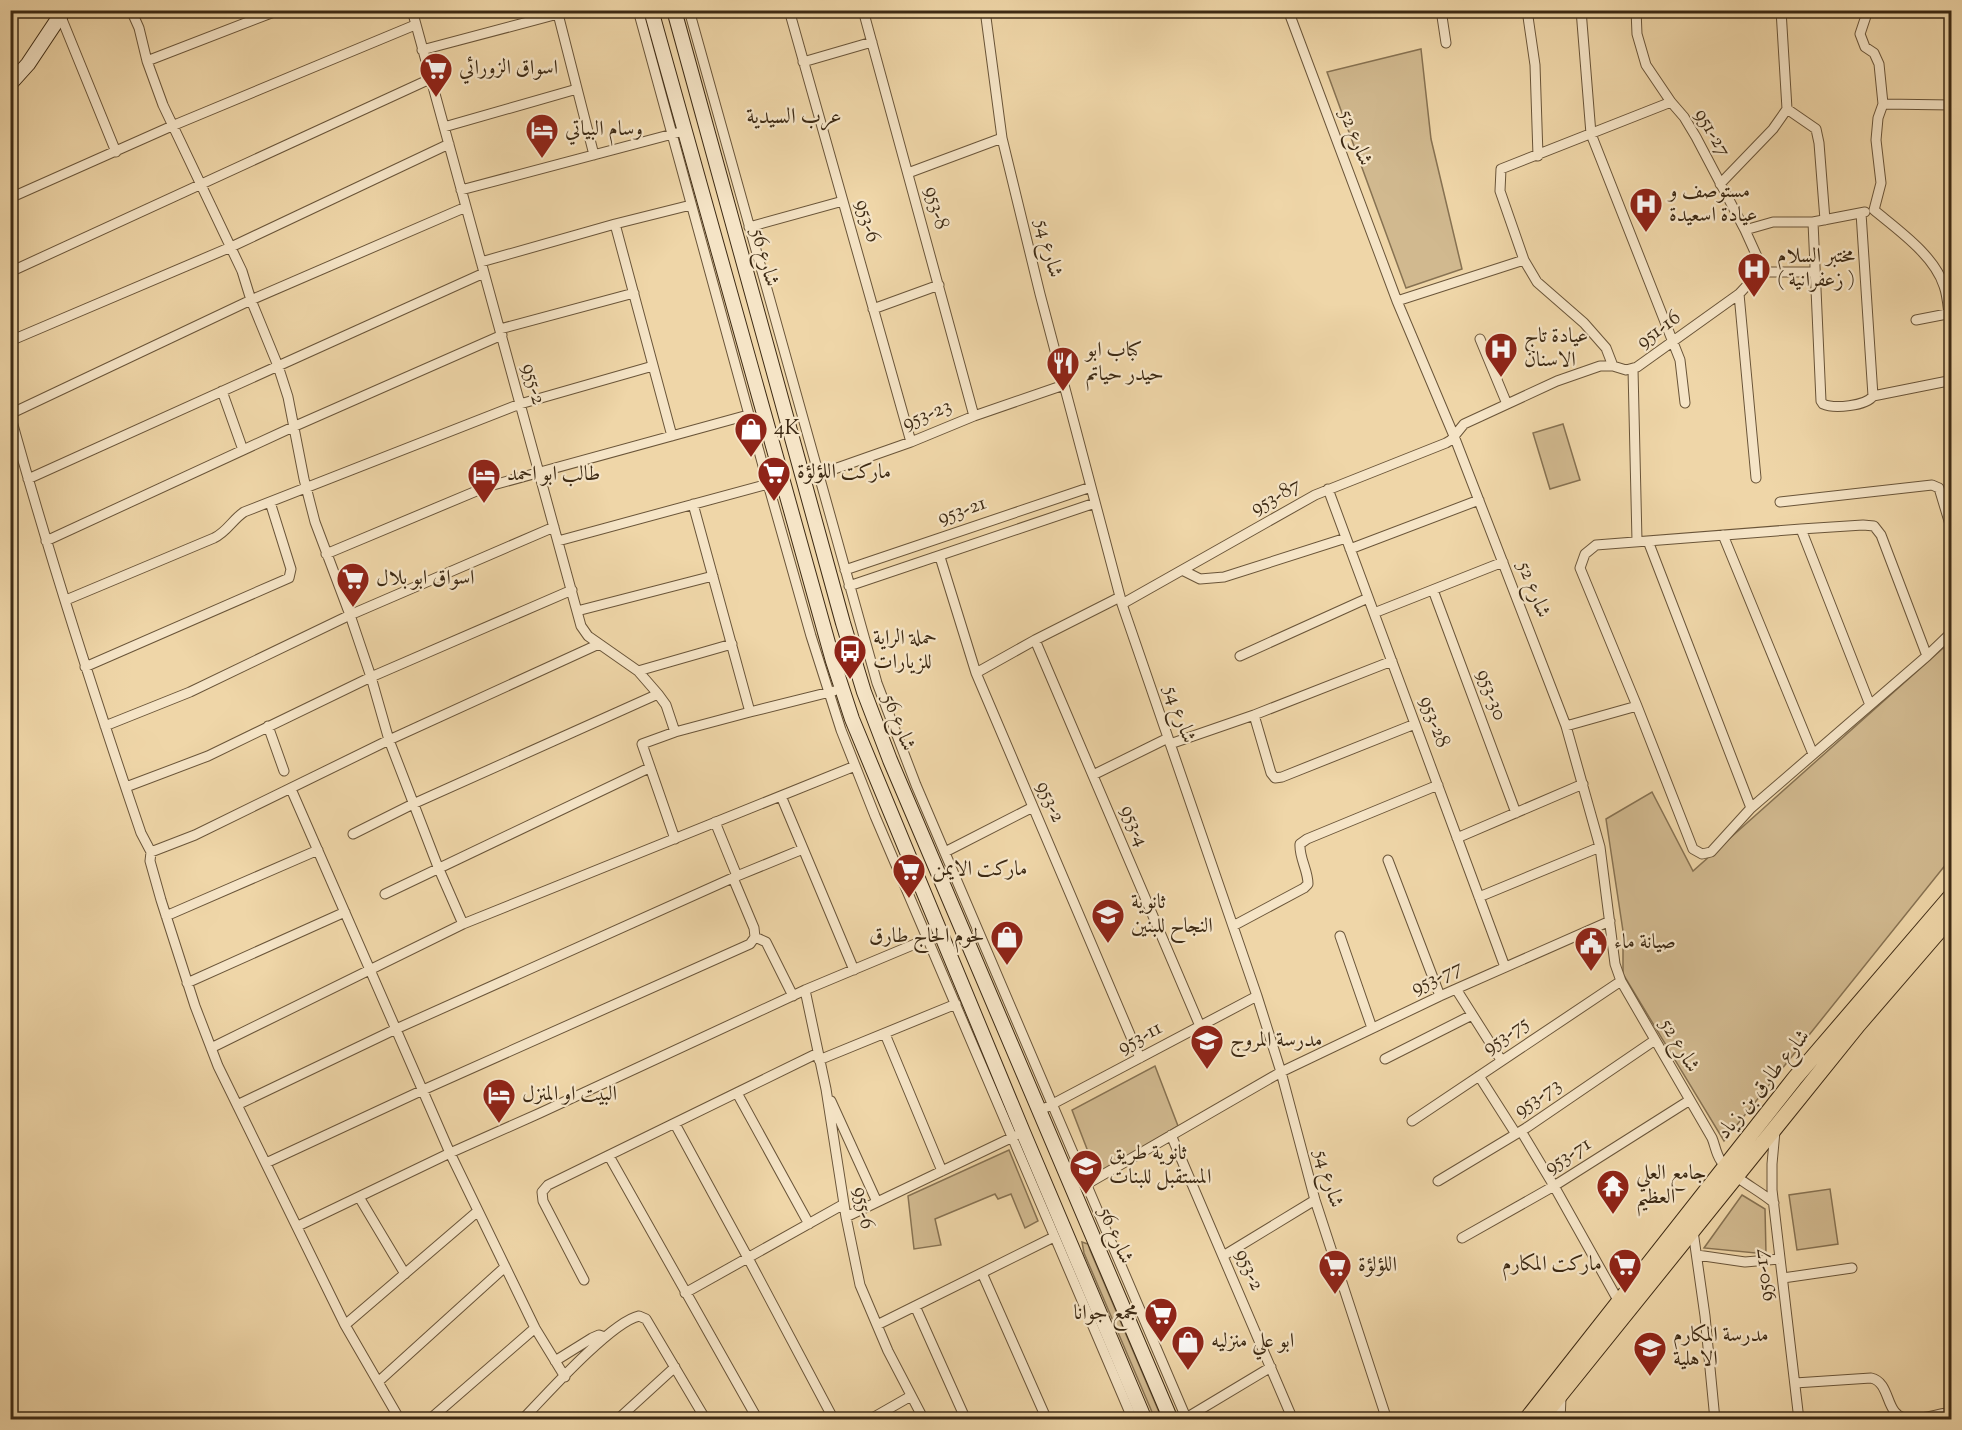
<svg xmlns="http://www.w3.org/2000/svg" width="1962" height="1430" viewBox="0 0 1962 1430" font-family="'Sorts Mill Goudy',Amiri,serif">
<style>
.green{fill:#d1b98f;stroke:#877252;stroke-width:1.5}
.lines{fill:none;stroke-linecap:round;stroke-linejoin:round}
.street-casing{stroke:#6a5539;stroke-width:11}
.secondary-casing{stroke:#3d2a14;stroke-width:16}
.primary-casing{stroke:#3d2a14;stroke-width:17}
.street{stroke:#f5e4c6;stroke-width:9}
.secondary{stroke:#f5e4c6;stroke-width:14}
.primary{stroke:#efd6a8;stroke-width:15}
.labels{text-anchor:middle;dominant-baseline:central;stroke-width:4.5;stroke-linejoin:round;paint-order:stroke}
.poi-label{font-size:21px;fill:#3d2a14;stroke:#f5e4c6;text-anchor:start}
.street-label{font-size:21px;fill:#3d2a14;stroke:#f5e4c6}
.neighbourhood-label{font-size:22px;fill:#3d2a14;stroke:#f5e4c6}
</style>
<rect width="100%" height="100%" fill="#efd6a8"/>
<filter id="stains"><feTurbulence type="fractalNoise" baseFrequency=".00333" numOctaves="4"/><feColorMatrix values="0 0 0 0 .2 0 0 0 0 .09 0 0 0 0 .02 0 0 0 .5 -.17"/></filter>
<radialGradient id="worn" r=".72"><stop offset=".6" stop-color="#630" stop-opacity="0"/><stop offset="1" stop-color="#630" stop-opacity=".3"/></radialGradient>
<!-- green -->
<path class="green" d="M 1421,49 L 1431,139 L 1462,269 L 1406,288 L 1327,72 Z
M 1563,424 L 1580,480 L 1550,489 L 1533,433 Z
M 1951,641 L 1951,858 L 1724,1141 L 1623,974 L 1623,931 L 1606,819 L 1652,792 L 1693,871 Z
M 1155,1066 L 1178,1126 L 1097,1175 L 1072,1110 Z
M 1009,1150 L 1038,1221 L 1025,1228 L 1011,1194 L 998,1199 L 995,1194 L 935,1219 L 941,1245 L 914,1249 L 908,1196 Z
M 1830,1189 L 1838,1244 L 1797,1250 L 1789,1195 Z
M 1742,1195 L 1765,1209 L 1766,1254 L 1704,1248 Z
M 1082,1242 L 1088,1244 L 1090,1250 L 1162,1419 L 1155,1419 L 1084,1253 Z"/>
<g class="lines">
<defs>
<path id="street" d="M 131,10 L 139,28 L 147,61 L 163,105 L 242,271 L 251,300 L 278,366 L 288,397 L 304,479 L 315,522 L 350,615 L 371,677 L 389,740 L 438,867 L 463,924
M 412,10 L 581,626 L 588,636 L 638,671 L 658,694 L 666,705 L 675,732
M 557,10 L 594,155
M 638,10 L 768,484 L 811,636 L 841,730 L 875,816 L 1133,1420
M 689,10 L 877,683 L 916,785 L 1187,1420
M 789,10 L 911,442
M 863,10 L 974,416
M 985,10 L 1002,138 L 1040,294 L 1122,604 L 1257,996 L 1281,1072 L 1315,1200 L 1387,1420
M 1288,10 L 1397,301 L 1454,436 L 1566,726 L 1600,847 L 1615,964 L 1621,981 L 1712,1138 C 1715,1145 1716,1154 1721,1161 C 1732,1178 1758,1189 1774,1203
M 1441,10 L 1446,43
M 1527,10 L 1535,65 L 1538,156
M 1581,10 L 1591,134 L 1680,360 L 1685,403
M 1636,10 L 1637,34 L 1646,65 L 1671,102 L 1684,117 L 1696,137 L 1745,230 L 1764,272
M 1781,10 L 1787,109 L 1816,129 L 1819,143 L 1825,220
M 1868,10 L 1860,34 L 1865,47 L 1874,53 L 1879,64 L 1883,104 L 1878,118 L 1876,140 L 1881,183 L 1874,210
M 59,12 L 116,152
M 422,50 L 558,14
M 147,61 L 279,10
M 803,62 L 872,42
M 1883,104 L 1952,105
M 444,127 L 577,89
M 908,173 L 1002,138
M 1720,184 L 1773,129 L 1787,109
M 461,190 L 684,131
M 10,198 L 172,126 L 415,25
M 1874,210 C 1898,230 1934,255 1944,286 C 1947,294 1948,305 1949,314
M 1861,213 L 1873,396
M 1813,222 L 1821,401 L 1823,404 C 1834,409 1866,406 1873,396 L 1948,381
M 615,224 L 672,436
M 749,227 L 843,201
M 1745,230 L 1773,222 L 1813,222 L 1865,212
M 481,262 L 615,224 L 691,205
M 10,272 L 430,79
M 1739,294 L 1756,478
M 1397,301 L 1524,260
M 873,309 L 939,285
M 1916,320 L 1952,313
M 500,329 L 634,293
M 1480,339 L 1507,404
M 10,341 L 231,247 L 449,144
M 1613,366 L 1606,348 L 1584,323 L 1537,282 L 1524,260 L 1500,191 L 1501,169 L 1671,102
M 1633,369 L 1637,541
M 222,391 L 243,450
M 10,414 C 49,556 94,695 141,833 L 151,852 L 150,861 L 161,900 L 195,1006 L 218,1066 L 345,1325 L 400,1420
M 10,414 L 251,300 L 466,207
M 28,479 L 484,273
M 803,480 L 911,442 L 974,416 L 1064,385
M 1328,489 L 1505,967
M 1780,502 L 1932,485 L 1939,488 L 1952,531
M 693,504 L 750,712
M 1801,529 L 1870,705
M 1723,535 L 1813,754
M 46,541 L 293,427 L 502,335
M 558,541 L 768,484
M 1648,541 L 1751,808
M 1350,549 L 1479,500
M 326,554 L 486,487 L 748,415
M 940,557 L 976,673 L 1140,1058
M 845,570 L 1091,487
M 1184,571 L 1200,579 L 1224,577 L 1346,538
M 849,586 L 1095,503
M 1433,590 L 1516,813
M 66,600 L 214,538 C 227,532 233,519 244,512 L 520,404 L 653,366
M 1122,604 L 1315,495 L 1446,443 L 1451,440 L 1464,424 L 1557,381 L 1600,366 L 1613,366 L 1626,370 L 1637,367 L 1739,294 L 1753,279 L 1764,272 L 1815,272
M 577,611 L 713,576
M 1374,613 L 1503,562
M 1035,640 L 1200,1026
M 1240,656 L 1368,598
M 1927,656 L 1881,535 L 1874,526 L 1863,525 L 1801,529 L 1596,545 L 1585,554 L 1580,568 L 1637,706 L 1693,849 L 1702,854 L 1711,852 L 1751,808 L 1927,656 L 1952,632
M 85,667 L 289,578 L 291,569 L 270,502
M 638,671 L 732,644
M 976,673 L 1035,640 L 1120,597
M 1254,715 L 1271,773 L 1275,778 L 1282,777 L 1415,724
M 105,726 L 190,692 L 350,615 L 554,527
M 268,726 L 284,771
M 1566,726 L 1637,706
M 1170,744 L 1254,715 L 1392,661
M 1093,775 L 1168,738
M 126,787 L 208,756 L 371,677 L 572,590
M 291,789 L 450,1153 L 535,1328 L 565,1377
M 781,796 L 854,970
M 715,822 L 737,876
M 353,834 L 413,804 L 658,694
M 1457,838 L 1583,784
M 675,839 L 642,744 L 675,732 L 750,712 L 834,691
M 151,852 L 195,835 L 389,740 L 599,644
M 945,852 L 1033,807
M 1388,860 L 1440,996
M 733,878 L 754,928 L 755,937
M 385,894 L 649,768
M 1479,897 L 1600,847
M 166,916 L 318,850
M 1233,926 L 1304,888 L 1308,884 C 1308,870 1299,858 1300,844 L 1307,839 L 1438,785
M 1340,936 L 1372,1028
M 755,937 L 766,942 L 793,996
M 187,983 L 345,912
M 1456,989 L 1501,1060
M 805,990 L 826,1089 L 846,1217 L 860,1285 L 888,1351 L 924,1420
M 885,1034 L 942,1171
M 211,1048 L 463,924 L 855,766
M 1385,1059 L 1472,1015
M 819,1060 L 956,1004
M 1479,1076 L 1516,1134
M 737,1093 L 809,1224
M 831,1101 L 877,1202
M 237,1105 L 396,1029 L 737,876 L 803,849
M 1047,1107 L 1257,996
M 1412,1121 L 1621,981
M 675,1124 L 748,1258 L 834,1420
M 1521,1131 L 1554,1186 L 1619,1302
M 1775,1131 L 1772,1164 L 1772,1190 L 1799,1420
M 1171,1135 L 1293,1420
M 609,1156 L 758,1420
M 266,1163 L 423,1090 L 750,944 L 755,937
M 1438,1181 L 1526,1128 L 1655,1040
M 1087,1184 L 1281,1072 L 1440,996 L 1610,921
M 359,1197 L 405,1274
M 846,1217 L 1015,1136
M 298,1226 L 450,1153 L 540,1113 L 805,990 L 927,939
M 1693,1231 L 1705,1316 L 1715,1420
M 1462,1238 L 1554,1186 L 1690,1100
M 1697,1255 L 1745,1262 L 1780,1259
M 1223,1256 L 1315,1200
M 982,1273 L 1047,1420
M 1783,1278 L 1852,1268
M 584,1280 L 543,1201 L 542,1192 L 548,1185 L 818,1053
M 685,1293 L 844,1204
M 915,1306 L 966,1420
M 345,1325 L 478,1211
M 877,1325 L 1054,1237
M 555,1361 L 592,1338 L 599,1335 L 605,1337
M 378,1382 L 505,1267
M 1795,1383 L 1871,1378 C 1893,1383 1883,1418 1910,1419 C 1923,1419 1938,1414 1952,1412
M 1186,1418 L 1271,1367
M 429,1420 L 535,1328
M 522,1420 C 545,1396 611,1322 639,1316 L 646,1319 L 706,1420
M 617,1420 L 675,1367
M 869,1420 L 911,1396
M 1560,1420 L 1561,1398"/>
<path id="secondary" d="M 651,10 L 780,471 L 833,661 L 852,719 L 1023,1132 L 1145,1420
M 674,10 L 843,623 L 864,692 L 890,760 L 1171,1420
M 10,84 L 28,64 L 64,10"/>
<path id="primary" d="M 1526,1420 L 1795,1078 L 1952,895
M 1540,1420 L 1858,1025 L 1952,916"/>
</defs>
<!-- street casing -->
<use href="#street" class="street-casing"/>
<!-- secondary casing -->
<use href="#secondary" class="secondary-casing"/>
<!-- primary casing -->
<use href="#primary" class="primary-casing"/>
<!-- street -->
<use href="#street" class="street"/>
<!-- secondary -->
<use href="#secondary" class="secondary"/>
<!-- primary -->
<use href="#primary" class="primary"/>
</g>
<!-- icons -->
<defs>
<symbol id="supermarket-pin" viewBox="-11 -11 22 30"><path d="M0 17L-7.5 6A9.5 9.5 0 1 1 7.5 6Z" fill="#8f2418" stroke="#f5e4c6"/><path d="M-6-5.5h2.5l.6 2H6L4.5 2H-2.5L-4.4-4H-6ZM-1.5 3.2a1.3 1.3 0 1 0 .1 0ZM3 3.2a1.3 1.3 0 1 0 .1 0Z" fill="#fff"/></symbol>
<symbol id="hotel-pin" viewBox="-11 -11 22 30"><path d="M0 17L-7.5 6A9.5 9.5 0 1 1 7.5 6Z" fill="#8f2418" stroke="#f5e4c6"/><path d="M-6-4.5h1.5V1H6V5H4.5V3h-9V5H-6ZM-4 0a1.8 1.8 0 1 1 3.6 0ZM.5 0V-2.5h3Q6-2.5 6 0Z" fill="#fff"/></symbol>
<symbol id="hospital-pin" viewBox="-11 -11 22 30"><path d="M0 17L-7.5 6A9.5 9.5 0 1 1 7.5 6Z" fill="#8f2418" stroke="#f5e4c6"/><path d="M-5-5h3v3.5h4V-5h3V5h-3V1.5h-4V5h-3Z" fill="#fff"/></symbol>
<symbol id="restaurant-pin" viewBox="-11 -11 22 30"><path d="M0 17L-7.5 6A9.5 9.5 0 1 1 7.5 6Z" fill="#8f2418" stroke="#f5e4c6"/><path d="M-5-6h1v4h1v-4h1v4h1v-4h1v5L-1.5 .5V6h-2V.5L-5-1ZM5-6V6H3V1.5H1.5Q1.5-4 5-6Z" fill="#fff"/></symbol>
<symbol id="shop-pin" viewBox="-11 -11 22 30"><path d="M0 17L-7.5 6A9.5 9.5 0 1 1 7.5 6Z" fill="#8f2418" stroke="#f5e4c6"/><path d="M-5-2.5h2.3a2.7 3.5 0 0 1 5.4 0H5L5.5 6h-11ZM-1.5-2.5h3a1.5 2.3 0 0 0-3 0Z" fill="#fff"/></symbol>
<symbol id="bus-pin" viewBox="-11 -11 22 30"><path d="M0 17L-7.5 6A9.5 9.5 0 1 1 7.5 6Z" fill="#8f2418" stroke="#f5e4c6"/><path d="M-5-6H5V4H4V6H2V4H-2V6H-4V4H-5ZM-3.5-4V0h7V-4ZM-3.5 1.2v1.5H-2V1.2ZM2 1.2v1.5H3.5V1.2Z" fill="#fff"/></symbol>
<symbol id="school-pin" viewBox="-11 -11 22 30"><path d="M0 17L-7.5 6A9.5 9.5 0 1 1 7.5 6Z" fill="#8f2418" stroke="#f5e4c6"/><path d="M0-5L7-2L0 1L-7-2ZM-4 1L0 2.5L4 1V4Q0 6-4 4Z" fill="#fff"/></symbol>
<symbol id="civic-pin" viewBox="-11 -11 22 30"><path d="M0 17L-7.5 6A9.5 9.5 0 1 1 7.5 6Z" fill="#8f2418" stroke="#f5e4c6"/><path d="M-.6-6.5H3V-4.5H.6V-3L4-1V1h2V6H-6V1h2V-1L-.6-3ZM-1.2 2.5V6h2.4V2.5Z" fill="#fff"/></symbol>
<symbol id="temple-pin" viewBox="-11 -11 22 30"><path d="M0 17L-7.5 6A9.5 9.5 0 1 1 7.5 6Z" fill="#8f2418" stroke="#f5e4c6"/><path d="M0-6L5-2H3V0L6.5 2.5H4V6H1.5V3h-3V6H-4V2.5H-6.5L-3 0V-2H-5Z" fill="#fff"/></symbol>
</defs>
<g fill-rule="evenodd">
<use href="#supermarket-pin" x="417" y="50" width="38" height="52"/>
<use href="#hotel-pin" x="523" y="111" width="38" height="52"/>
<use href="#hospital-pin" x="1627" y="185" width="38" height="52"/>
<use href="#hospital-pin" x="1735" y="250" width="38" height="52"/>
<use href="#hospital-pin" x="1482" y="330" width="38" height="52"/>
<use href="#restaurant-pin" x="1044" y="344" width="38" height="52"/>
<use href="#shop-pin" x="732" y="410" width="38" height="52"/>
<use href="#supermarket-pin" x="755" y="454" width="38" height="52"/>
<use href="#hotel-pin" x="465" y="456" width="38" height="52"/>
<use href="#supermarket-pin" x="334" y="560" width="38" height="52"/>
<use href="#bus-pin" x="831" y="632" width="38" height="52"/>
<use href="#supermarket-pin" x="890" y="851" width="38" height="52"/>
<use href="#school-pin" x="1089" y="896" width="38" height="52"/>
<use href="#shop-pin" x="988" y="918" width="38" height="52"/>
<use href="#civic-pin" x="1572" y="924" width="38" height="52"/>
<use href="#school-pin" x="1188" y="1022" width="38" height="52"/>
<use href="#hotel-pin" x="480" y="1076" width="38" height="52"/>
<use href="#school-pin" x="1067" y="1147" width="38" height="52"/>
<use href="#temple-pin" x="1594" y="1167" width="38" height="52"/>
<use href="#supermarket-pin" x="1606" y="1246" width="38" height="52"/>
<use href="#supermarket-pin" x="1316" y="1247" width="38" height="52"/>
<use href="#supermarket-pin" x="1142" y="1295" width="38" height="52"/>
<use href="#shop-pin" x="1169" y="1323" width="38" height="52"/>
<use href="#school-pin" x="1631" y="1329" width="38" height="52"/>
</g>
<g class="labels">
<!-- poi labels -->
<g class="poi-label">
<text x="459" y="69">اسواق الزورائي</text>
<text x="565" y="130">وسام البياتي</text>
<text x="1669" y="192">مستوصف و<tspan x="1669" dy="24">عيادة اسعيدة</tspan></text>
<text x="1777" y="257">مختبر السلام<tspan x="1777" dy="24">( زعفرانية )</tspan></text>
<text x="1524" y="337">عيادة تاج<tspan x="1524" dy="24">الاسنان</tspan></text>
<text x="1086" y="351">كباب ابو<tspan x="1086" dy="24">حيدر حياتم</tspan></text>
<text x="774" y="429">4K</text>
<text x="797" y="473">ماركت اللؤلؤة</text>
<text x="507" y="475">طالب ابو احمد</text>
<text x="376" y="579">اسواق ابو بلال</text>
<text x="873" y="639">حملة الراية<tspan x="873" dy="24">للزيارات</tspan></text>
<text x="932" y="870">ماركت الايمن</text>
<text x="1131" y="903">ثانوية<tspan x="1131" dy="24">النجاح للبنين</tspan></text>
<text x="984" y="937" text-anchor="end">لحوم الحاج طارق</text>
<text x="1614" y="943">صيانة ماء</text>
<text x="1230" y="1041">مدرسة المروج</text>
<text x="522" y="1095">البيت او المنزل</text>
<text x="1109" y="1154">ثانوية طريق<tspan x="1109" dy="24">المستقبل للبنات</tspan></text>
<text x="1636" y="1174">جامع العلي<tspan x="1636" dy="24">العظيم</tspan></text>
<text x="1602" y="1265" text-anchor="end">ماركت المكارم</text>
<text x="1358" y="1266">اللؤلؤة</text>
<text x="1138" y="1314" text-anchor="end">مجمع جوانا</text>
<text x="1673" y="1336">مدرسة المكارم<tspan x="1673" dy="24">الاهلية</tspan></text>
<text x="1211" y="1342">ابو علي منزليه</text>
</g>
<!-- street labels -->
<g class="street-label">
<text transform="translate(1712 133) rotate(60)">951-27</text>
<text transform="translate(1355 138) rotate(69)">شارع 52</text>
<text transform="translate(936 208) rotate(75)">953-8</text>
<text transform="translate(867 221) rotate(74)">953-6</text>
<text transform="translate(1048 249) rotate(76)">شارع 54</text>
<text transform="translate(764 258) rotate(75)">شارع 56</text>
<text transform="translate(1659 330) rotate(-36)">951-16</text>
<text transform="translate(533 384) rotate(75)">955-2</text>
<text transform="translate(927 415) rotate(-22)">953-23</text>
<text transform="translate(1276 497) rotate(-29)">953-87</text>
<text transform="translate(962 511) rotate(-19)">953-21</text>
<text transform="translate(1533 590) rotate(69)">شارع 52</text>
<text transform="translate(1491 695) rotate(70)">953-30</text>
<text transform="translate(1179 715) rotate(71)">شارع 54</text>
<text transform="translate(1434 722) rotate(70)">953-28</text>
<text transform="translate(898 723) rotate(69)">شارع 56</text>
<text transform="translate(1050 802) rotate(66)">953-2</text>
<text transform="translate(1134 826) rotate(67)">953-4</text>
<text transform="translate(1437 978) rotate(-25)">953-77</text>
<text transform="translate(1506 1036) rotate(-34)">953-75</text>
<text transform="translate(1140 1038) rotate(-28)">953-11</text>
<text transform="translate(1679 1046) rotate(60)">شارع 52</text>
<text transform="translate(1764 1085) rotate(-51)">شارع طارق بن زياد</text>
<text transform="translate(1538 1098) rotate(-34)">953-73</text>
<text transform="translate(1568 1156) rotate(-32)">953-71</text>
<text transform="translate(1328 1179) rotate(74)">شارع 54</text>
<text transform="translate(863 1208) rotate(80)">955-6</text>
<text transform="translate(1115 1236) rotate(67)">شارع 56</text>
<text transform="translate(1249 1270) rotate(67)">953-2</text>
<text transform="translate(1764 1275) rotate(-97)">950-17</text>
</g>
<!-- neighbourhood labels -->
<g class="neighbourhood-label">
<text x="794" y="118">عرب السيدية</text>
</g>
</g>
<!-- margin -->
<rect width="1962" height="1430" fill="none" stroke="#efd6a8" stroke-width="36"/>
<rect x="12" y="12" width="1938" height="1406" fill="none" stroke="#3d2a14" stroke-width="3"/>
<rect x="18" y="18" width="1926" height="1394" fill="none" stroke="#3d2a14" stroke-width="1.5"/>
<rect width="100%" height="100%" filter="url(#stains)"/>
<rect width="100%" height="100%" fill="url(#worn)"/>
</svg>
